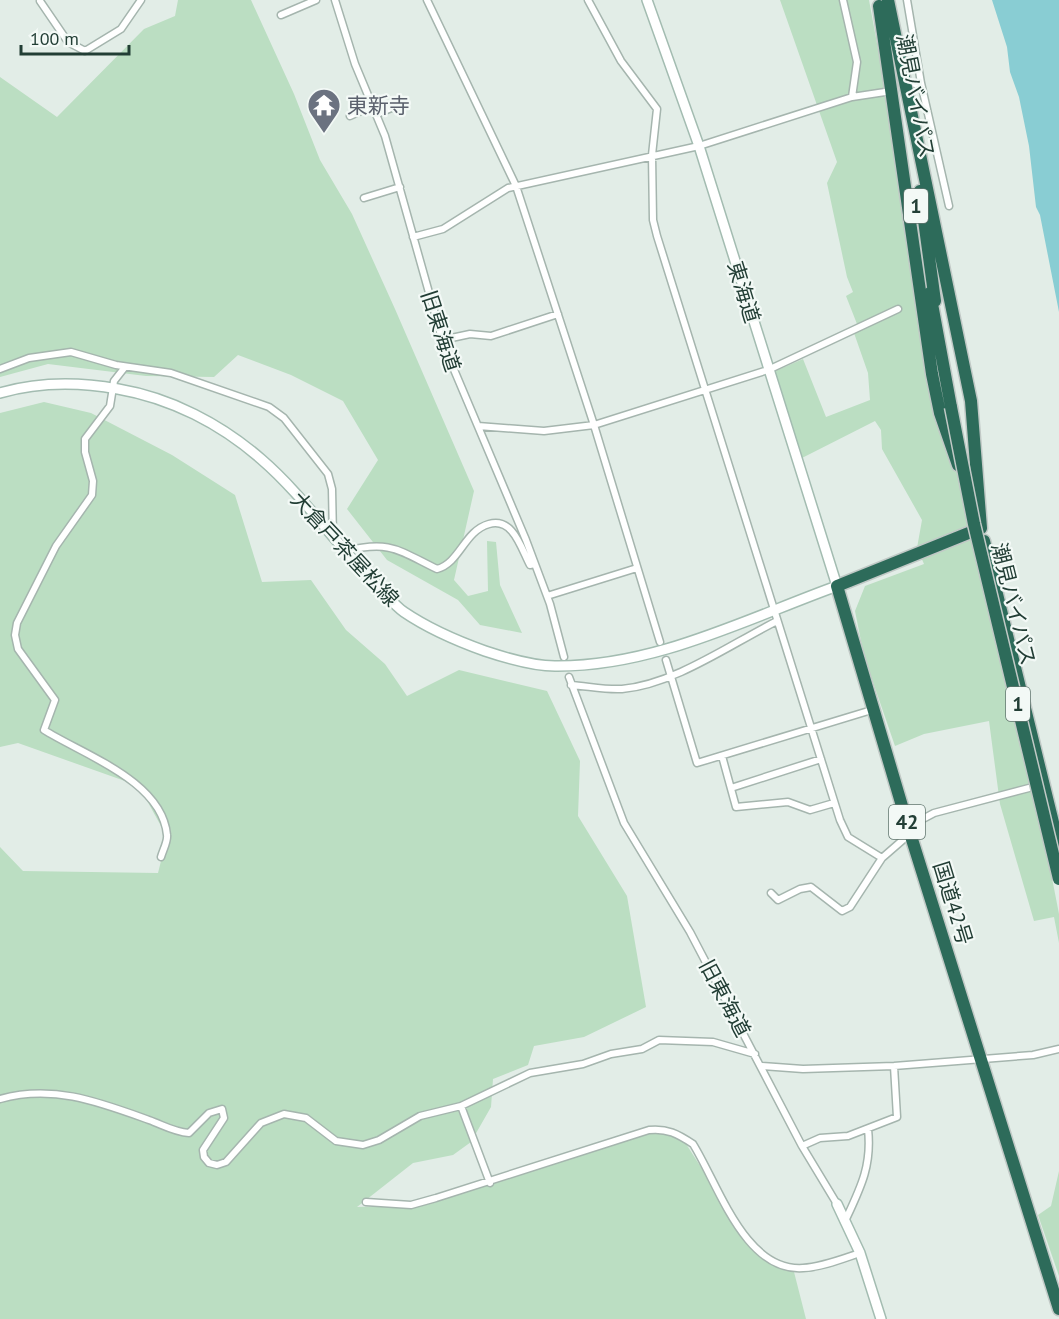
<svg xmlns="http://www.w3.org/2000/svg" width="1059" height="1319" viewBox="0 0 1059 1319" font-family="'PT Sans','Noto Sans JP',sans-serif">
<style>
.green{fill:#bbdec2}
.water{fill:#89cdd3}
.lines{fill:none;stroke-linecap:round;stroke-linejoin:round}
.street-casing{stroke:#a5b5ae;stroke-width:9}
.secondary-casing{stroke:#a3bcb1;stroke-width:12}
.highway-casing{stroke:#c1c9c6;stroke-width:15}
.street{stroke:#fff;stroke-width:6}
.secondary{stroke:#fff;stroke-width:9}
.highway{stroke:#2d6b5a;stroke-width:12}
.highway-bridge-casing{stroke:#c1c9c6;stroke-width:15;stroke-linecap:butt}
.highway-bridge{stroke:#2d6b5a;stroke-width:12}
.labels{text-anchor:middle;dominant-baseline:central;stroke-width:4.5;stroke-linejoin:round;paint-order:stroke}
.shield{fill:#f3f9f6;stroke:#61766f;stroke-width:1.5}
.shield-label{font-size:20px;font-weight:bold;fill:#223e35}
.street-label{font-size:21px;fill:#223e35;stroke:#f3f9f6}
.worship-label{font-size:21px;fill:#5b616d;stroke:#f3f9f6;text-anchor:start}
</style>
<rect width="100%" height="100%" fill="#e2ede7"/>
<!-- green -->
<path class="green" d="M 178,0 L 251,0 L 294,94 L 320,160 L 352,214 L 395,309 L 474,491 L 454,580 L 468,596 L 488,591 L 487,541 L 496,542 L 500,585 L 522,633 L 480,625 L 458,600 L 387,560 L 347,509 L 378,460 L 343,401 L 291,375 L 238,355 L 214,377 L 146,376 L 48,364 L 0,377 L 0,77 L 57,117 L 144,29 L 175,16 Z
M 780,0 L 869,0 L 940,387 L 1036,796 L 1059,914 L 1059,943 L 1054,917 L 1034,921 L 1000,804 L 989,721 L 924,734 L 895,746 L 864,656 L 855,611 L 865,586 L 924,564 L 917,548 L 922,520 L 882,449 L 881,430 L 875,421 L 800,459 L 773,372 L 803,359 L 826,417 L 870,400 L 868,373 L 854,333 L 857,324 L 846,296 L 853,292 L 847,277 L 827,183 L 837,162 Z
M 44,402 L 91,413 L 172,455 L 235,495 L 262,582 L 311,580 L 346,630 L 385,664 L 407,696 L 459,670 L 547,691 L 580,761 L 578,816 L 627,896 L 646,1007 L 584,1037 L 534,1046 L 528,1065 L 493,1079 L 491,1107 L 471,1142 L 453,1155 L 413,1163 L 357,1207 L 411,1205 L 655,1129 L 681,1136 L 750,1244 L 793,1268 L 806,1319 L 0,1319 L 0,847 L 23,871 L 158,873 L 167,837 L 139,786 L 18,743 L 0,747 L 0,413 Z
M 1059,1171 L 1059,1276 L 1038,1215 L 1051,1206 Z"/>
<!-- water -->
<path class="water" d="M 992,0 L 1059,0 L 1059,312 L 1040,215 L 1036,207 L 1029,146 L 1019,97 L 1010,72 L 1007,47 Z"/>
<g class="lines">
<defs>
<path id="street" d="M 335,0 L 355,64 L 385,136 L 444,346 L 526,540 L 550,604 L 564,657
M 427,0 L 516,186 L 594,425 L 660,642
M 588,0 L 621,61 L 657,109 L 652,155 L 653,220 L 657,236 L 840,820 L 848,837 L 882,858
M 843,0 L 857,62 L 852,97
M 907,0 L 921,83
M 40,1 L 68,42 L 85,51 L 121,29 L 141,0
M 281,15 L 316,0
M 915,84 L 921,83 L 949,206
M 377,114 L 396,106
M 350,116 L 374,105
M 364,198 L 400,187
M 413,237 L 443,229 L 508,188 L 699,146 L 852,97 L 885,92
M 442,340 L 470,334 L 491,336 L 558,314
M 125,367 L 114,381 L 110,406 L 85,439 L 85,452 L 93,481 L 92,495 L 56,546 L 17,623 L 15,635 L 18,649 L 55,700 L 44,730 C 84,755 162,781 167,835 C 168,841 163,850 161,857
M 0,369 L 29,358 L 71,352 L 116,365 L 171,373 L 269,407 L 284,418 L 328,474 L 332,489 L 333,537
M 478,426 L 544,431 L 594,425 L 768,370 L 898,309
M 345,551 C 390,540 398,550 437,569 C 460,563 464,531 489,524 C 513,517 521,548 530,565 L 535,564
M 547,596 L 637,568
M 666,660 L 697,763 L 875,709
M 569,677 L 624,823 L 690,932 L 802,1146 L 837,1204
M 571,685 C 587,686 605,690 622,689 C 675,684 729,645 777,621
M 722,756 L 736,807 L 788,802 L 810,810 L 834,803
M 731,788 L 821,759
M 771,893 L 778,900 L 800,889 L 811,887 L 842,911 L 850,907 L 882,858 L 905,838 L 919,821 L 934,813 L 1029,788
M 762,1066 L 803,1069 L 894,1066 L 1033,1055 L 1059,1049
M 0,1099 C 53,1084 99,1102 149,1120 C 163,1125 174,1132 189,1133 L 209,1113 L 222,1109 L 224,1118 L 203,1150 L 204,1157 L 209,1163 L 217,1165 L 226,1162 L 261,1123 L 284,1114 L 306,1118 L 336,1141 L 363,1145 L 379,1140 L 420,1116 L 461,1106 L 530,1073 L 583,1064 L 611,1054 L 642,1049 L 659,1040 L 713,1042 L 755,1054
M 461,1106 L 490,1183
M 802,1146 L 820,1138 L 848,1136 L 897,1117 L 894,1066
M 366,1202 L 411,1205 L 436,1198 L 649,1130 C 667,1128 678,1134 693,1144 C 719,1186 745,1272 803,1268 C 822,1267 842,1259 860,1253
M 846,1219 C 861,1187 872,1165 868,1129"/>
<path id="secondary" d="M 0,393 C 38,382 79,382 118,389 C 171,398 221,424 261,459 C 304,496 336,545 377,585 C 386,594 394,605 404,612 C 429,629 457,641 485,651 C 506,658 532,666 555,666 C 654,667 746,619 837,586 L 699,146 L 647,0
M 837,1204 L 860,1253 L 881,1319"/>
<path id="highway" d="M 888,0 L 971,401 L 981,528
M 879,6 L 932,374 L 940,413 L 958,465
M 920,191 L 935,301
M 930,293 L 951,407
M 981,528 L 837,586 L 910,833 L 1059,1309
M 984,541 L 1059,847"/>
</defs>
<!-- street casing -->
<use href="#street" class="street-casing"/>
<!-- secondary casing -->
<use href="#secondary" class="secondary-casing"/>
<!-- highway casing -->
<use href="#highway" class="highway-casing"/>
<!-- street -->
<use href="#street" class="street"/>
<!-- secondary -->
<use href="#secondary" class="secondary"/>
<!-- highway -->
<use href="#highway" class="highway"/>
<defs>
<path id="highway-bridge" d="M 951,407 L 974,524 L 1059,879"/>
</defs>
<!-- highway-bridge casing -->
<use href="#highway-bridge" class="highway-bridge-casing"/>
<!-- highway-bridge -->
<use href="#highway-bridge" class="highway-bridge"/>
</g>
<!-- icons -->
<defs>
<symbol id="temple-pin" viewBox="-11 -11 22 30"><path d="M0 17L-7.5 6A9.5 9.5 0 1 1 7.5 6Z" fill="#6b7280" stroke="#f3f9f6"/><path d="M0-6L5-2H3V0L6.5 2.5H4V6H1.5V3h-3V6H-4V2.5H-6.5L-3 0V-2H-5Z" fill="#fff"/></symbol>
</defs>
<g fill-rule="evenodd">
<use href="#temple-pin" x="305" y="86" width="38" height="52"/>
</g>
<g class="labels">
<!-- shield labels -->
<g class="shield">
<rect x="904" y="189" width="24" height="34" rx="4.5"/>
<rect x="1006" y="687" width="24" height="34" rx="4.5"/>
<rect x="889" y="805" width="36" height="34" rx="4.5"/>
</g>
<g class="shield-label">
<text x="916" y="206">1</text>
<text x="1018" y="704">1</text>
<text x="907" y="822">42</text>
</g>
<!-- street labels -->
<g class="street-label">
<text transform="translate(916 96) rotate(79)">潮見バイパス</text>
<text transform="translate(744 292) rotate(73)">東海道</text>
<text transform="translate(441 331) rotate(72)">旧東海道</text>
<text transform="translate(345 549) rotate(47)">大倉戸茶屋松線</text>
<text transform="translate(1014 604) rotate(76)">潮見バイパス</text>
<text transform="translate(953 903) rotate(73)">国道42号</text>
<text transform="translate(725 998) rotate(62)">旧東海道</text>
</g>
<!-- worship labels -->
<g class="worship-label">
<text x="347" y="105">東新寺</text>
</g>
</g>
<!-- scale -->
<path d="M21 45v9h108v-9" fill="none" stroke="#223e35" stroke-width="3"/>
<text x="30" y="45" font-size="18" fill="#223e35" stroke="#f3f9f6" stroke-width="4.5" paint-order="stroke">100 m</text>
</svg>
